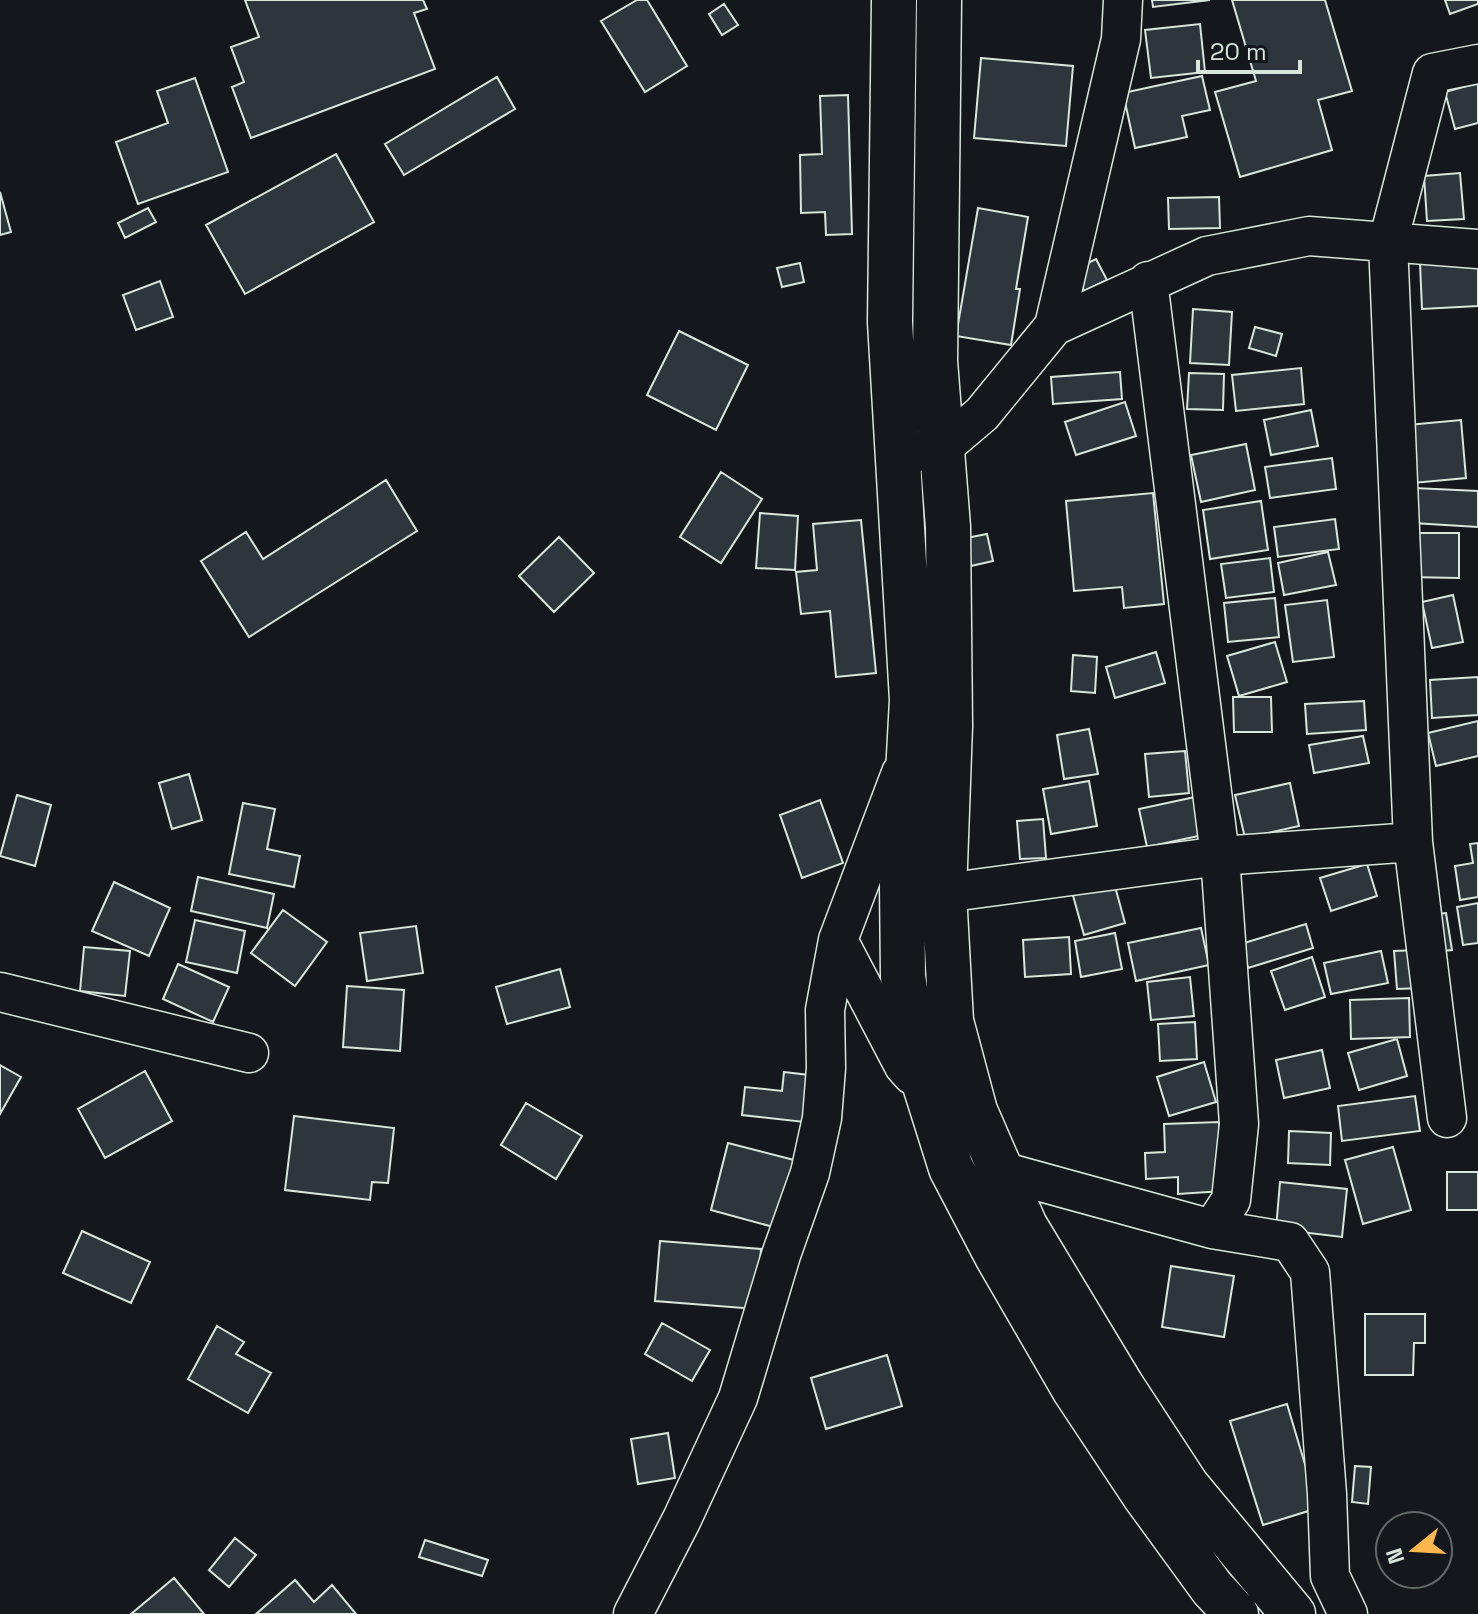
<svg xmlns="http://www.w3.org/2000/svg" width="1478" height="1614" viewBox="0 0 1478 1614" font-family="'Space Grotesk',sans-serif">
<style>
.building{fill:#2c363c;stroke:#d8e6dc;stroke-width:2}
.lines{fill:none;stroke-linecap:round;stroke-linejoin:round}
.minor-casing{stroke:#d8e6dc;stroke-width:41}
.major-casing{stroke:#d8e6dc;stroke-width:47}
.minor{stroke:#14181c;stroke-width:38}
.major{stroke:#14181c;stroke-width:44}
</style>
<rect width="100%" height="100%" fill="#14181c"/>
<!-- building -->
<path class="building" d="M 245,0 L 423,0 L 427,9 L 414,13 L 435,69 L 251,138 L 232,87 L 244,82 L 231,47 L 259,37 Z
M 637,0 L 647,0 L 687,66 L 645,92 L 601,21 Z
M 1152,0 L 1210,0 L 1153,7 Z
M 1232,0 L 1325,0 L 1352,91 L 1318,100 L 1332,150 L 1240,177 L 1215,92 L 1256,81 Z
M 1445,0 L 1478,0 L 1478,4 L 1450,14 Z
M 724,4 L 738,25 L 722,35 L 709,14 Z
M 1200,24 L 1205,72 L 1151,78 L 1145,30 Z
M 981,58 L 1073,66 L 1066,146 L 974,138 Z
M 1202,76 L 1210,110 L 1182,116 L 1187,137 L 1135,148 L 1123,93 Z
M 497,77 L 515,109 L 404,175 L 385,144 Z
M 195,78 L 228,172 L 138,204 L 116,142 L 168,123 L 157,91 Z
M 1478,83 L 1478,123 L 1455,129 L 1445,92 Z
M 848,95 L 852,234 L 826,235 L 825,212 L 801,213 L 800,155 L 822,154 L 820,96 Z
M 336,154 L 374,222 L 245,294 L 206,225 Z
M 1460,173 L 1464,219 L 1427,221 L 1424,176 Z
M 0,192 L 11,232 L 0,235 Z
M 1219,197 L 1220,228 L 1169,229 L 1168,198 Z
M 148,208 L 156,222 L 125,238 L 118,223 Z
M 978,208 L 1028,217 L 1016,289 L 1020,289 L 1011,345 L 956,336 Z
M 1096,259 L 1107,280 L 1084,291 L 1074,270 Z
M 1478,260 L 1478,306 L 1422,309 L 1420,263 Z
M 800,263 L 804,282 L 782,287 L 777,268 Z
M 160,281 L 173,317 L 136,330 L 123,295 Z
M 1193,309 L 1232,312 L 1229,365 L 1190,363 Z
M 1255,327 L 1282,334 L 1276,356 L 1249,348 Z
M 679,331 L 748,365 L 716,430 L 647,395 Z
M 1301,368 L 1304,404 L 1236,411 L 1232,375 Z
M 1120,372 L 1122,399 L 1053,404 L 1051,377 Z
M 1189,373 L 1224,374 L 1223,410 L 1187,409 Z
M 1125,402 L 1136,436 L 1076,455 L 1065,422 Z
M 1311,410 L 1318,446 L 1271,455 L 1264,420 Z
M 1461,420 L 1466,478 L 1402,484 L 1397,426 Z
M 1246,444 L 1255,490 L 1201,502 L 1191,455 Z
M 1332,458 L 1336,489 L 1270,498 L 1265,467 Z
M 721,472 L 762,499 L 721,563 L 680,537 Z
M 386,480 L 417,531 L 249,637 L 201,561 L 246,532 L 263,559 Z
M 1414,488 L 1478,491 L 1478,527 L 1413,523 Z
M 1153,493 L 1164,604 L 1124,608 L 1122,587 L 1074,591 L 1066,501 Z
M 1261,501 L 1268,550 L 1210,559 L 1203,510 Z
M 760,513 L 798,516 L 795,570 L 756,568 Z
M 1335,519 L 1339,549 L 1278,557 L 1274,527 Z
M 861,520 L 876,673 L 836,677 L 830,611 L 801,614 L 796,572 L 817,570 L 813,524 Z
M 1407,533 L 1459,533 L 1459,578 L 1408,577 Z
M 987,534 L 993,561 L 971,566 L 966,538 Z
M 559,537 L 594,573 L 554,612 L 519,576 Z
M 1328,552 L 1336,585 L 1284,595 L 1278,563 Z
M 1270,558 L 1274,592 L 1226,598 L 1221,564 Z
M 1453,595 L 1463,642 L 1432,648 L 1422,602 Z
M 1275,598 L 1279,637 L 1228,642 L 1224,603 Z
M 1327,600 L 1334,657 L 1293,662 L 1285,605 Z
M 1275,642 L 1287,682 L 1239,696 L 1227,656 Z
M 1156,652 L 1165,683 L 1115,698 L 1106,667 Z
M 1073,655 L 1097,657 L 1095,693 L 1071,691 Z
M 1478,677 L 1478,715 L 1432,718 L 1430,680 Z
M 1233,697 L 1271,697 L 1272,732 L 1234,732 Z
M 1364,701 L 1366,730 L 1307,734 L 1305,704 Z
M 1478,721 L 1478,756 L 1436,766 L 1428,733 Z
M 1089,729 L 1098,774 L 1064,779 L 1057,735 Z
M 1363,736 L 1369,763 L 1314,773 L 1309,745 Z
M 1185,751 L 1189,793 L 1149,797 L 1145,754 Z
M 189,774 L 202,820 L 172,829 L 159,783 Z
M 1089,781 L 1097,826 L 1051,834 L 1043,789 Z
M 1290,783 L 1299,826 L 1245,838 L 1235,795 Z
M 17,795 L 51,805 L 35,866 L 0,856 Z
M 1195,797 L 1203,835 L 1147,847 L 1139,809 Z
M 820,800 L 843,863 L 802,878 L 780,815 Z
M 243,803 L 275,809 L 267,849 L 300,856 L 294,887 L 229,874 Z
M 1043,819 L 1046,858 L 1020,859 L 1017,821 Z
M 1478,843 L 1478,897 L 1460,900 L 1455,866 L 1473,863 L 1470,844 Z
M 1367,864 L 1377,896 L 1331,911 L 1320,878 Z
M 198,877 L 274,894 L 267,928 L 191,911 Z
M 1113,879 L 1125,923 L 1084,935 L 1072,892 Z
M 114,882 L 170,908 L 149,956 L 92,931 Z
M 1478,903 L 1478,943 L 1463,945 L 1457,907 Z
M 283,910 L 327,942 L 295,986 L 251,953 Z
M 1446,913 L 1452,950 L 1433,952 L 1427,915 Z
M 195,920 L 245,931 L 237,973 L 186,962 Z
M 1306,924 L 1313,948 L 1248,968 L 1241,944 Z
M 416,926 L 423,973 L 367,981 L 360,933 Z
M 1201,928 L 1209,965 L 1136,981 L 1128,943 Z
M 1115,933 L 1122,969 L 1081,977 L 1075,941 Z
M 1069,937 L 1071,974 L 1025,977 L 1023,940 Z
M 84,947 L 130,951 L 125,996 L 80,991 Z
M 1418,950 L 1421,988 L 1397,989 L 1394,951 Z
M 1381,951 L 1388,983 L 1331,994 L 1324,963 Z
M 1312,957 L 1325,997 L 1285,1010 L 1271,971 Z
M 178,964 L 229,987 L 213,1022 L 163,999 Z
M 560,969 L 570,1007 L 507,1024 L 496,987 Z
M 1190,977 L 1194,1016 L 1151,1020 L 1147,982 Z
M 347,986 L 404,990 L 400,1051 L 343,1047 Z
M 1409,998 L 1410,1037 L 1351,1039 L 1350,1000 Z
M 1195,1022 L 1197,1059 L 1160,1061 L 1158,1024 Z
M 1397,1039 L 1407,1076 L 1359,1090 L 1348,1053 Z
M 1322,1050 L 1330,1088 L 1284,1098 L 1276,1060 Z
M 1204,1062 L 1216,1102 L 1169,1116 L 1157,1077 Z
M 0,1065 L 21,1077 L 0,1114 Z
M 145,1071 L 172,1121 L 105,1158 L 78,1109 Z
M 784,1072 L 809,1075 L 804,1122 L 742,1115 L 745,1087 L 782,1091 Z
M 1415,1096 L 1420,1131 L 1342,1141 L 1338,1106 Z
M 526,1103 L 582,1136 L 556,1179 L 501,1145 Z
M 294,1116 L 394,1128 L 388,1183 L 372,1182 L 370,1200 L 285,1190 Z
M 1219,1122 L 1223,1191 L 1178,1194 L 1178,1177 L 1146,1179 L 1145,1153 L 1165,1152 L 1164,1124 Z
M 1289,1131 L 1331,1133 L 1330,1165 L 1288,1163 Z
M 728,1143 L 794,1160 L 777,1228 L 711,1210 Z
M 1393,1147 L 1411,1210 L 1363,1224 L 1345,1160 Z
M 1447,1172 L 1478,1172 L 1478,1210 L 1447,1210 Z
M 1280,1182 L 1347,1189 L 1342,1237 L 1276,1229 Z
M 82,1231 L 150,1262 L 131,1303 L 63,1273 Z
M 660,1241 L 761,1249 L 756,1309 L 655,1301 Z
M 1171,1266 L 1234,1276 L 1224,1337 L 1162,1327 Z
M 1365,1314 L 1425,1314 L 1425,1343 L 1414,1343 L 1413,1375 L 1365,1375 Z
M 662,1323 L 710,1350 L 692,1381 L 645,1354 Z
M 217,1326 L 244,1342 L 236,1354 L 271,1373 L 248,1413 L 188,1379 Z
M 887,1355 L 902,1406 L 826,1429 L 811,1378 Z
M 1287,1404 L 1318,1508 L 1263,1525 L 1230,1421 Z
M 668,1433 L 675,1478 L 638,1484 L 631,1439 Z
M 1355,1466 L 1371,1467 L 1368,1504 L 1352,1502 Z
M 235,1538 L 256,1555 L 229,1587 L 209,1570 Z
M 425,1540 L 488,1560 L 482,1576 L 419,1557 Z
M 174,1578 L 204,1614 L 131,1614 Z
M 295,1580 L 314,1602 L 332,1585 L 356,1614 L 256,1614 Z"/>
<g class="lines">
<defs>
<path id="minor" d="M 1054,326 L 1121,39 L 1123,0
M 918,452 L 942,448 L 982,414 L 1054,326 L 1207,256 L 1309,236 L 1478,249
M 944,893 L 1220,856 L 1413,842
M 838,940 L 904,1066 L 912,1075 L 924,1080
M 0,992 L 249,1053
M 1447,1118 L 1413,842 L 1388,242 L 1432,73 L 1478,64
M 1001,1171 L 1212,1229 L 1231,1200 L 1239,1124 L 1220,856 L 1148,281
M 1212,1229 L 1290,1242 L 1310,1272 L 1327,1494 L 1330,1576 L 1348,1614
M 633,1614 L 682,1519 L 738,1398 L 781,1255 L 810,1173 L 822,1118 L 826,1068 L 825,1010 L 838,940 L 901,773"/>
<path id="major" d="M 894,0 L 890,322 L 912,700 L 902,884 L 903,977 L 917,1060 L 951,1168 L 997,1256 L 1074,1389 L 1145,1496 L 1212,1588 L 1236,1614
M 939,0 L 935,361 L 948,527 L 950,726 L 944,893 L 951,1021 L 975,1111 L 1025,1226 L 1121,1385 L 1187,1486 L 1293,1614"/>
</defs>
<!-- minor casing -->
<use href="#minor" class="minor-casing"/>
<!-- major casing -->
<use href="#major" class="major-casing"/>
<!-- minor -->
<use href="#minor" class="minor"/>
<!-- major -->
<use href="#major" class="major"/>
</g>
<!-- north arrow -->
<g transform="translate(1414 1550) rotate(252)"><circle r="38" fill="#14181c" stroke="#626a69" stroke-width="2"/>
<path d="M0-6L14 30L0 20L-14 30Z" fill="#ffb74d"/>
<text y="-12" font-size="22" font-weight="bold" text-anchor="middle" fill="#d8e6dc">N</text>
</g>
<!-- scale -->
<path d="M1198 60v12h102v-12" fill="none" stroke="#d8e6dc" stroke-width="4"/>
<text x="1210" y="60" font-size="24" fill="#d8e6dc" stroke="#14181c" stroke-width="6" paint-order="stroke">20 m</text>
</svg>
